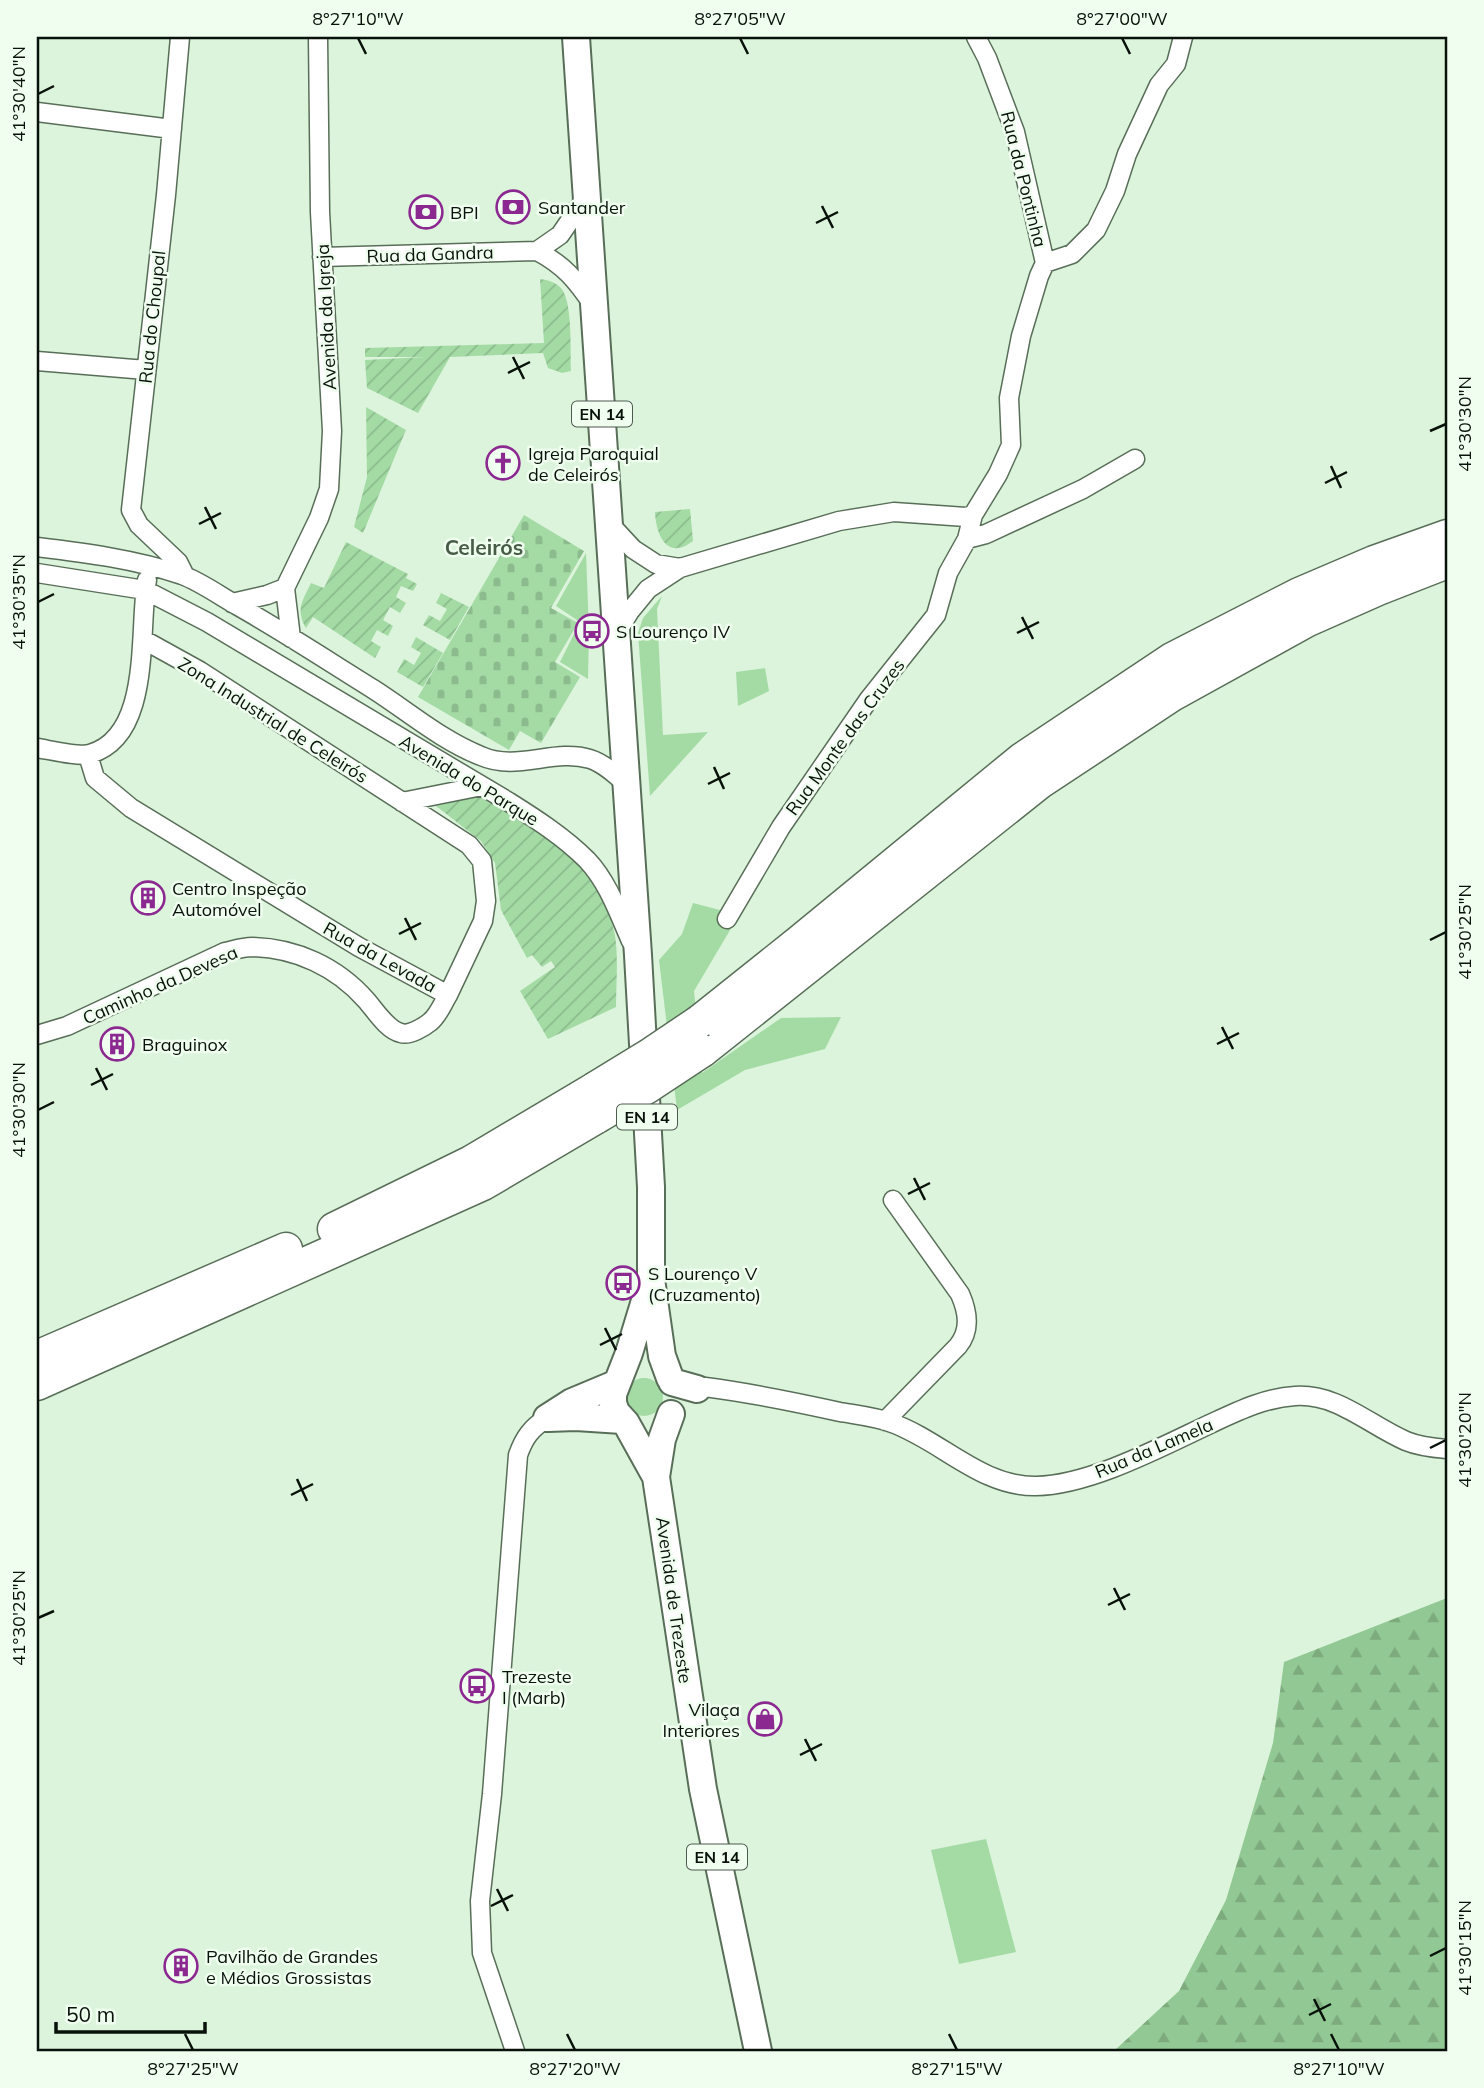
<svg xmlns="http://www.w3.org/2000/svg" width="1484" height="2088" viewBox="0 0 1484 2088" font-family="Mulish,sans-serif">
<style>
.grass{fill:#a4dba5}
.forest{fill:url(#forest-firs)}
.cemetery{fill:url(#cemetery-stones)}
.garden{fill:url(#garden-furrows)}
.lines{fill:none;stroke-linecap:round;stroke-linejoin:round}
.minor-casing{stroke:#596e58;stroke-width:21}
.primary-casing{stroke:#596e58;stroke-width:30}
.motorway-casing{stroke:#596e58;stroke-width:35}
.minor{stroke:#fff;stroke-width:18}
.primary{stroke:#fff;stroke-width:26}
.motorway{stroke:#fff;stroke-width:32}
.motorway-bridge-casing{stroke:#596e58;stroke-width:35;stroke-linecap:butt}
.motorway-bridge{stroke:#fff;stroke-width:32}
.ticks{fill:none;stroke:#09120a;stroke-width:2.5}
.labels{text-anchor:middle;dominant-baseline:central;stroke-width:5;stroke-linejoin:round;paint-order:stroke}
.shield{fill:#effeef;stroke:#4e594f;stroke-width:2}
.shield-label{font-size:16px;font-weight:bold;fill:#09120a}
.street-label{font-size:18px;fill:#09120a;stroke:#effeef}
.poi-label{font-size:18px;fill:#09120a;stroke:#effeef;text-anchor:start}
.quarter-label{font-size:21px;font-weight:bold;fill:#475c47;stroke:#effeef}
.neatline{fill:none;stroke:#09120a;stroke-width:2.5}
.ticks-label{font-size:18px;text-anchor:middle;fill:#09120a}
</style>
<defs>
<pattern id="forest-firs" width="22" height="20" patternUnits="userSpaceOnUse" patternTransform="scale(1.75)"><rect width="22" height="20" fill="#92c893"/><path d="M5 1l3.5 6h-7zM16 11l3.5 6h-7z" fill="#7dab7d"/></pattern>
<pattern id="cemetery-stones" width="16" height="16" patternUnits="userSpaceOnUse" patternTransform="scale(1.75)"><rect width="16" height="16" fill="#a4dba5"/><path d="M2 7V4a2 2 0 0 1 4 0v3zM10 15v-3a2 2 0 0 1 4 0v3z" fill="#8cbb8d"/></pattern>
<pattern id="garden-furrows" width="10" height="10" patternUnits="userSpaceOnUse" patternTransform="scale(1.75)"><rect width="10" height="10" fill="#a4dba5"/><path d="M-1 1l2-2M0 10L10 0M9 11l2-2" fill="none" stroke="#8cbb8d"/></pattern>
</defs>
<rect width="100%" height="100%" fill="#dbf4db"/>
<!-- grass -->
<path class="grass" d="M 586,553 L 589,631 L 588,679 L 560,662 L 580,622 L 556,606 Z
M 662,596 L 657,609 L 663,735 L 708,732 L 650,796 L 638,633 L 643,618 Z
M 765,668 L 769,691 L 738,706 L 736,672 Z
M 693,903 L 739,915 L 694,991 L 702,1073 L 781,1018 L 841,1017 L 825,1049 L 745,1070 L 677,1110 L 659,960 L 682,934 Z
M625 1397a19 19 0 1 1 38 0a19 19 0 1 1-38 0Z
M 986,1839 L 1016,1952 L 959,1964 L 931,1850 Z"/>
<!-- forest -->
<path class="forest" d="M 1447,1598 L 1447,2051 L 1114,2051 L 1179,1991 L 1226,1900 L 1273,1743 L 1284,1662 Z"/>
<!-- cemetery -->
<path class="cemetery" d="M 524,515 L 584,551 L 551,608 L 578,623 L 555,662 L 580,677 L 541,743 L 520,731 L 509,750 L 418,697 Z"/>
<!-- garden -->
<path class="garden" d="M 540,279 C 548,280 555,282 561,288 C 573,302 570,351 571,371 L 562,373 L 548,368 L 543,353 L 450,357 L 418,413 L 367,388 L 365,360 L 425,357 L 365,357 L 365,348 L 544,343 Z
M 366,407 L 406,430 L 363,533 L 354,527 L 367,477 Z
M 690,509 L 693,541 C 667,561 656,535 655,512 Z
M 346,542 L 408,574 L 406,578 L 417,584 L 413,591 L 401,586 L 396,597 L 406,603 L 400,613 L 390,607 L 383,620 L 393,626 L 388,636 L 377,630 L 371,641 L 381,647 L 375,658 L 313,617 L 306,628 C 295,609 303,600 311,583 L 324,588 Z
M 441,593 L 469,607 L 450,640 L 423,625 L 429,615 L 440,621 L 447,609 L 436,603 Z
M 416,637 L 443,653 L 423,687 L 397,672 L 404,659 L 414,665 L 421,653 L 411,647 Z
M 478,796 C 501,809 527,821 549,836 C 579,857 607,895 614,931 C 619,952 616,984 616,1007 L 548,1039 L 520,991 L 555,967 L 551,961 L 542,967 L 532,955 L 527,958 L 501,910 L 495,863 L 481,841 L 436,806 Z"/>
<g class="lines">
<defs>
<path id="minor" d="M 180,37 L 166,195 L 131,510 L 139,525 L 178,562 L 185,576
M 37,112 L 172,129
M 537,251 L 560,235 L 587,196
M 322,257 L 537,251 C 564,265 577,281 593,305
M 1045,263 L 1072,254 L 1096,230 L 1115,191 L 1127,154 L 1159,85 L 1176,64 L 1183,37
M 37,361 L 146,370
M 608,522 L 633,549 L 656,564 L 680,568
M 967,539 L 986,534 L 1083,489 L 1135,459
M 37,547 C 86,553 134,559 182,575 C 201,582 220,596 238,606 C 284,632 328,661 373,689 C 409,712 441,740 481,756 C 517,772 554,748 590,759 C 603,763 615,774 625,783
M 37,573 L 145,590 L 207,622 L 509,802 C 536,819 564,837 587,860 C 608,882 619,914 631,941
M 232,603 L 267,595 L 285,588
M 617,632 L 630,611 L 648,589 L 680,568 L 839,521 L 894,512 L 966,517 L 973,515
M 291,638 L 285,588 L 319,518 L 329,489 L 332,431 L 320,212 L 318,37
M 37,748 C 50,750 79,757 90,754 C 153,736 138,629 147,580
M 88,755 L 95,778 L 131,808 L 359,947 L 448,995 L 483,921 L 486,901 L 482,861 L 469,845 L 200,671 L 144,640
M 402,802 L 482,786
M 727,919 L 781,827 L 869,699 L 936,615 L 948,573 L 967,539 L 973,515 L 998,474 L 1011,445 L 1009,398 L 1021,336 L 1039,276 L 1045,263 L 1015,132 L 987,58 L 976,37
M 37,1035 L 67,1026 L 225,952 C 234,950 243,947 252,947 C 296,948 337,967 366,1000 C 375,1010 387,1030 401,1033 C 409,1036 424,1027 430,1022 C 438,1016 443,1003 448,995
M 697,1389 L 705,1387 C 751,1393 795,1402 840,1412 C 857,1415 876,1417 892,1423 C 942,1441 981,1487 1036,1486 C 1090,1485 1161,1447 1210,1424 C 1238,1411 1264,1398 1295,1396 C 1337,1393 1369,1425 1406,1441 C 1418,1446 1434,1448 1447,1449
M 885,1421 L 958,1346 C 971,1330 968,1312 960,1294 L 893,1200
M 515,2051 L 482,1953 L 480,1901 L 492,1794 L 518,1455 C 524,1438 531,1428 547,1418"/>
<path id="primary" d="M 576,37 L 638,955 L 651,1187 L 651,1279 L 662,1356 L 670,1378
M 650,1284 L 629,1353 L 613,1394 L 613,1403 L 616,1412 L 626,1423 L 656,1477
M 672,1382 L 697,1389
M 671,1414 L 662,1439 L 656,1477 L 703,1789 L 758,2051
M 547,1418 L 572,1402 L 615,1384
M 548,1418 L 576,1417 L 622,1420"/>
<path id="motorway" d="M 700,1021 L 799,942 L 1022,759 L 1172,659 L 1299,594 L 1374,562 L 1447,536
M 702,1051 L 1039,783 L 1172,695 L 1308,620 L 1378,589 L 1447,562
M 334,1229 L 471,1162 L 594,1089
M 37,1357 L 286,1249
M 37,1384 L 483,1184 L 597,1117"/>
</defs>
<!-- minor casing -->
<use href="#minor" class="minor-casing"/>
<!-- primary casing -->
<use href="#primary" class="primary-casing"/>
<!-- motorway casing -->
<use href="#motorway" class="motorway-casing"/>
<!-- minor -->
<use href="#minor" class="minor"/>
<!-- primary -->
<use href="#primary" class="primary"/>
<!-- motorway -->
<use href="#motorway" class="motorway"/>
<defs>
<path id="motorway-bridge" d="M 594,1089 L 648,1056 L 700,1021
M 597,1117 L 649,1086 L 702,1051"/>
</defs>
<!-- motorway-bridge casing -->
<use href="#motorway-bridge" class="motorway-bridge-casing"/>
<!-- motorway-bridge -->
<use href="#motorway-bridge" class="motorway-bridge"/>
</g>
<!-- ticks -->
<path class="ticks" d="M 358,38 L 366,54M 740,38 L 748,54M 1122,38 L 1130,54M 38,94 L 54,86M 822,206 L 833,228M 816,223 L 838,212M 513,357 L 524,379M 508,373 L 530,362M 1430,431 L 1446,424M 1331,466 L 1341,488M 1325,483 L 1347,472M 205,507 L 216,529M 199,524 L 221,513M 38,602 L 54,594M 1022,617 L 1033,639M 1017,633 L 1039,622M 714,767 L 724,789M 708,784 L 730,773M 405,918 L 416,940M 399,934 L 421,923M 1430,940 L 1446,932M 1222,1027 L 1233,1049M 1217,1044 L 1239,1033M 96,1068 L 107,1090M 91,1085 L 113,1074M 38,1110 L 54,1102M 914,1178 L 925,1200M 908,1194 L 930,1183M 605,1328 L 616,1350M 600,1345 L 622,1334M 1430,1448 L 1446,1440M 297,1479 L 307,1501M 291,1495 L 313,1484M 1114,1588 L 1125,1610M 1108,1605 L 1130,1594M 38,1618 L 54,1611M 805,1739 L 816,1761M 800,1755 L 822,1744M 497,1889 L 508,1911M 491,1906 L 513,1895M 1430,1956 L 1446,1948M 1314,1999 L 1325,2021M 1309,2015 L 1331,2004M 185,2034 L 193,2050M 567,2034 L 575,2050M 949,2034 L 957,2050M 1331,2034 L 1339,2050"/>
<!-- icons -->
<defs>
<symbol id="bank-ring" viewBox="-11 -11 22 22"><circle r="9.5" fill="#effeef" stroke="#8c2990" stroke-width="1.5"/><path d="M-6-4H6V4H-6ZM0-2.3a2.3 2.3 0 1 0 0 4.6a2.3 2.3 0 1 0 0-4.6Z" fill="#8c2990"/></symbol>
<symbol id="church-ring" viewBox="-11 -11 22 22"><circle r="9.5" fill="#effeef" stroke="#8c2990" stroke-width="1.5"/><path d="M-1.2-6h2.4v3.5h3.3v2.4h-3.3V6h-2.4V-.1h-3.3v-2.4h3.3Z" fill="#8c2990"/></symbol>
<symbol id="bus-ring" viewBox="-11 -11 22 22"><circle r="9.5" fill="#effeef" stroke="#8c2990" stroke-width="1.5"/><path d="M-5-6H5V4H4V6H2V4H-2V6H-4V4H-5ZM-3.5-4V0h7V-4ZM-3.5 1.2v1.5H-2V1.2ZM2 1.2v1.5H3.5V1.2Z" fill="#8c2990"/></symbol>
<symbol id="building-ring" viewBox="-11 -11 22 22"><circle r="9.5" fill="#effeef" stroke="#8c2990" stroke-width="1.5"/><path d="M-4-6H4V6H1V3H-1V6H-4ZM-2.5-4.3h1.7v1.8h-1.7ZM.8-4.3h1.7v1.8H.8ZM-2.5-1h1.7V.8h-1.7ZM.8-1h1.7V.8H.8Z" fill="#8c2990"/></symbol>
<symbol id="shop-ring" viewBox="-11 -11 22 22"><circle r="9.5" fill="#effeef" stroke="#8c2990" stroke-width="1.5"/><path d="M-5-2.5h2.3a2.7 3.5 0 0 1 5.4 0H5L5.5 6h-11ZM-1.5-2.5h3a1.5 2.3 0 0 0-3 0Z" fill="#8c2990"/></symbol>
</defs>
<g fill-rule="evenodd">
<use href="#bank-ring" x="494" y="188" width="38" height="38"/>
<use href="#bank-ring" x="407" y="193" width="38" height="38"/>
<use href="#church-ring" x="484" y="444" width="38" height="38"/>
<use href="#bus-ring" x="573" y="612" width="38" height="38"/>
<use href="#building-ring" x="129" y="879" width="38" height="38"/>
<use href="#building-ring" x="98" y="1025" width="38" height="38"/>
<use href="#bus-ring" x="604" y="1264" width="38" height="38"/>
<use href="#bus-ring" x="458" y="1667" width="38" height="38"/>
<use href="#shop-ring" x="746" y="1700" width="38" height="38"/>
<use href="#building-ring" x="162" y="1947" width="38" height="38"/>
</g>
<g class="labels">
<!-- shield labels -->
<g class="shield">
<rect x="572" y="401.5" width="60" height="25" rx="5"/>
<rect x="617" y="1104.5" width="60" height="25" rx="5"/>
<rect x="687" y="1844.5" width="60" height="25" rx="5"/>
</g>
<g class="shield-label">
<text x="602" y="414">EN 14</text>
<text x="647" y="1117">EN 14</text>
<text x="717" y="1857">EN 14</text>
</g>
<!-- street labels -->
<g class="street-label">
<text transform="translate(1024 179) rotate(76)">Rua da Pontinha</text>
<text transform="translate(430 254) rotate(-2)">Rua da Gandra</text>
<text transform="translate(152 317) rotate(-84)">Rua do Choupal</text>
<text transform="translate(326 317) rotate(-93)">Avenida da Igreja</text>
<text transform="translate(273 720) rotate(32)">Zona Industrial de Celeirós</text>
<text transform="translate(845 737) rotate(-54)">Rua Monte das Cruzes</text>
<text transform="translate(469 780) rotate(31)">Avenida do Parque</text>
<text transform="translate(380 957) rotate(29)">Rua da Levada</text>
<text transform="translate(160 985) rotate(-24)">Caminho da Devesa</text>
<text transform="translate(1154 1448) rotate(-23)">Rua da Lamela</text>
<text transform="translate(674 1600) rotate(82)">Avenida de Trezeste</text>
</g>
<!-- poi labels -->
<g class="poi-label">
<text x="538" y="207">Santander</text>
<text x="450" y="212">BPI</text>
<text x="528" y="453">Igreja Paroquial<tspan x="528" dy="21">de Celeirós</tspan></text>
<text x="616" y="631">S Lourenço IV</text>
<text x="172" y="888">Centro Inspeção<tspan x="172" dy="21">Automóvel</tspan></text>
<text x="142" y="1044">Braguinox</text>
<text x="648" y="1273">S Lourenço V<tspan x="648" dy="21">(Cruzamento)</tspan></text>
<text x="502" y="1676">Trezeste<tspan x="502" dy="21">I (Marb)</tspan></text>
<text x="740" y="1709" text-anchor="end">Vilaça<tspan x="740" dy="21">Interiores</tspan></text>
<text x="206" y="1956">Pavilhão de Grandes<tspan x="206" dy="21">e Médios Grossistas</tspan></text>
</g>
<!-- quarter labels -->
<g class="quarter-label">
<text x="484" y="547">Celeirós</text>
</g>
</g>
<!-- border -->
<rect width="1484" height="2088" fill="none" stroke="#effeef" stroke-width="77"/>
<!-- scale -->
<path d="M56 2022v10h149v-10" fill="none" stroke="#09120a" stroke-width="3.5"/>
<text x="66" y="2022" font-size="21" fill="#09120a" stroke="#effeef" stroke-width="5" paint-order="stroke">50 m</text>
<rect x="38" y="38" width="1408" height="2012" class="neatline"/>
<g class="ticks-label">
<text x="358" y="25">8°27'10"W</text>
<text x="740" y="25">8°27'05"W</text>
<text x="1122" y="25">8°27'00"W</text>
<text transform="translate(19 94) rotate(-90)" y="6">41°30'40"N</text>
<text transform="translate(1465 424) rotate(-90)" y="6">41°30'30"N</text>
<text transform="translate(19 602) rotate(-90)" y="6">41°30'35"N</text>
<text transform="translate(1465 932) rotate(-90)" y="6">41°30'25"N</text>
<text transform="translate(19 1110) rotate(-90)" y="6">41°30'30"N</text>
<text transform="translate(1465 1440) rotate(-90)" y="6">41°30'20"N</text>
<text transform="translate(19 1618) rotate(-90)" y="6">41°30'25"N</text>
<text transform="translate(1465 1948) rotate(-90)" y="6">41°30'15"N</text>
<text x="193" y="2075">8°27'25"W</text>
<text x="575" y="2075">8°27'20"W</text>
<text x="957" y="2075">8°27'15"W</text>
<text x="1339" y="2075">8°27'10"W</text>
</g>
</svg>
